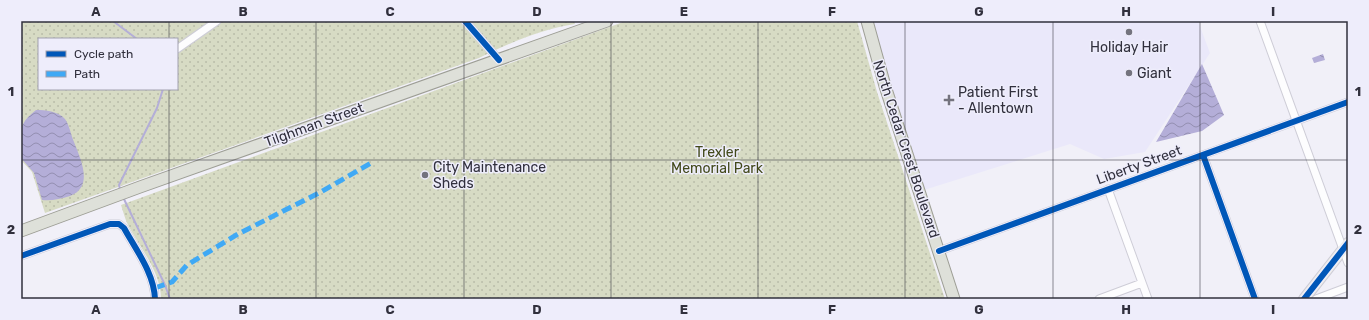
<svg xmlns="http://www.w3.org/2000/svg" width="1369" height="320" viewBox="0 0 1369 320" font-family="Rubik,sans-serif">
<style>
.built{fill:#eae8fa}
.green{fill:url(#green-dots);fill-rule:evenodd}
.water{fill:url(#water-waves)}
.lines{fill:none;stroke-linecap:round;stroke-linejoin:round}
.stream{stroke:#b4aed8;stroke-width:2}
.street-casing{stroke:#cecdd7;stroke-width:9}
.secondary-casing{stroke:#cecdd7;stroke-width:12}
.primary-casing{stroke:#9d9e95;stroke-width:13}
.street{stroke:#fdfdfe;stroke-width:7}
.secondary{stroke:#eeeeeb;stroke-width:10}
.primary{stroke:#dee0d9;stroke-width:11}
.quiet{stroke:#3fa9f5;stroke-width:5;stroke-dasharray:10 5;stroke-linecap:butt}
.cycleway-casing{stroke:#eeedfb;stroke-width:8}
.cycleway{stroke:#0057b8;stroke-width:6}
.grid{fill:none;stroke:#31303d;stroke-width:1;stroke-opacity:0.55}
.poi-dot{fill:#74737e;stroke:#eeedfb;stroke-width:1.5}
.labels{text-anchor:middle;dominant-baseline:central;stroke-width:3;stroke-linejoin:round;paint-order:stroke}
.poi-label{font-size:14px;fill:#31303d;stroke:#eeedfb;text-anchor:start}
.street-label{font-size:14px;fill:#31303d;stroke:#eeedfb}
.park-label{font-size:14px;fill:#42491a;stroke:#eeedfb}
.neatline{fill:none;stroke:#31303d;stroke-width:1.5}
.grid-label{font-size:13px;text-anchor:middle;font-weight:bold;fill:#31303d}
</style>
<defs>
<pattern id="green-dots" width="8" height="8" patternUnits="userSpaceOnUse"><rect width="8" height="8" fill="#d7dbc4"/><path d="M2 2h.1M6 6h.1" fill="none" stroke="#b9bca9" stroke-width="1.8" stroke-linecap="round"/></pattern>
<pattern id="water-waves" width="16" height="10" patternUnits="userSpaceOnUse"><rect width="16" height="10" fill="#b4aed8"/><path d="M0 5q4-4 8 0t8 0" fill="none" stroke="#938eb0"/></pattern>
</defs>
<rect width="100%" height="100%" fill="#f1f0f8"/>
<!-- built -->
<path class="built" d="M 871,21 L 1198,21 L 1210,53 L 1145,152 L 1104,159 L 1070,144 L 924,190 L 878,46 Z"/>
<!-- green -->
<path class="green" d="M 21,21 L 574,21 L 575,24 C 542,29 509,43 479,58 L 45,213 L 32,172 L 21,160 ZM 39,39 L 177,39 L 177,89 L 39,89 Z
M 626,21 L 857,21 L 877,92 L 945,299 L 161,299 C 161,272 140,248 128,225 C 125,219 123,211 121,205 Z"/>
<!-- water -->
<path class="water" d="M 1323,54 L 1325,60 L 1314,63 L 1312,58 Z
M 1202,64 L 1224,115 L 1202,131 L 1156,142 Z
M 36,110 C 45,110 58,111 65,119 C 69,124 71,135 74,142 C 81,160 94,187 70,196 C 60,199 52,201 42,200 L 34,173 L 21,158 C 21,135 16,125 36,110 Z"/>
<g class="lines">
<!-- stream -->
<path class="stream" d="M 113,21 L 137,39
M 120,189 L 119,185 L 157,108 L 163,89
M 123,197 L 165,285 L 170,299"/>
<defs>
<path id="street" d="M 465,21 L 499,60
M 1260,21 L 1348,263
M 177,49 L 217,21
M 1203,155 L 1255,299
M 1108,189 L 1148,299
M 939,251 L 1348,102
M 21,256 L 110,224 L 119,224 L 124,228 C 136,250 154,273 155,299
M 1099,299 L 1142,283
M 1316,299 L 1348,287"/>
<path id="secondary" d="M 1304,299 L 1348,243"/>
<path id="primary" d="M 867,21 L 885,86 L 954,299
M 21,231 L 140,187 L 607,21"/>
</defs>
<!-- street casing -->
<use href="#street" class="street-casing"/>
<!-- secondary casing -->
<use href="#secondary" class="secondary-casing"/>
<!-- primary casing -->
<use href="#primary" class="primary-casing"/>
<!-- street -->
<use href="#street" class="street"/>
<!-- secondary -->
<use href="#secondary" class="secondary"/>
<!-- primary -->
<use href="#primary" class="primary"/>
<!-- quiet -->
<path class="quiet" d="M 155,288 L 172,282 L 187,265 L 238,234 L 319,193 L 371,163"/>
<defs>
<path id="cycleway" d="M 465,21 L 499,60
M 1203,155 L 1255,299
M 939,251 L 1348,102
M 21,256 L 110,224 L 119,224 L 124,228 C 136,250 154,273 155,299
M 1304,299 L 1348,243"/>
</defs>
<!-- cycleway casing -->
<use href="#cycleway" class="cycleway-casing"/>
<!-- cycleway -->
<use href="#cycleway" class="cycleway"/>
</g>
<!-- grid -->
<path class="grid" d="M 169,21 L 169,39M 316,21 L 316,299M 464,21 L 464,299M 611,21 L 611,299M 758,21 L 758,299M 905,21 L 905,299M 1053,21 L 1053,299M 1200,21 L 1200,299M 169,89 L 169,299M 21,160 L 1348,160"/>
<!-- markers -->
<g class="poi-dot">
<circle cx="1129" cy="32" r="4"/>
<circle cx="1129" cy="73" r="4"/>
<path d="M947 94h4v4h4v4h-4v4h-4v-4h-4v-4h4z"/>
<circle cx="425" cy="175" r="4"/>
</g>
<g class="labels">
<!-- poi labels -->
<g class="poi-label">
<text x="1129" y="47" text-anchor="middle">Holiday Hair</text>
<text x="1137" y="73">Giant</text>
<text x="958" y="92">Patient First<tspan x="958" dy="16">- Allentown</tspan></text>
<text x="433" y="167">City Maintenance<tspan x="433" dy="16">Sheds</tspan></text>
</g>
<!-- street labels -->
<g class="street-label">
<text transform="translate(314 125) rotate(-20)">Tilghman Street</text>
<text transform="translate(906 149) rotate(72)">North Cedar Crest Boulevard</text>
<text transform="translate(1139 165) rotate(-20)">Liberty Street</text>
</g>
<!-- park labels -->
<g class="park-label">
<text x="717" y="152">Trexler<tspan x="717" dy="16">Memorial Park</tspan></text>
</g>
</g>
<!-- border -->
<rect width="1369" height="320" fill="none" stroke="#eeedfb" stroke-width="44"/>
<!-- legend -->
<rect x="38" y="38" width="140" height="52" fill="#eeedfb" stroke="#a2a1af"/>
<rect x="46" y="51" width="20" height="6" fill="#0057b8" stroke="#a2a1af"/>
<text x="74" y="58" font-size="12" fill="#31303d">Cycle path</text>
<rect x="46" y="71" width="20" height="6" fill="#3fa9f5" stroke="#a2a1af"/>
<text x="74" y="78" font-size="12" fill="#31303d">Path</text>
<rect x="22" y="22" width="1325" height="276" class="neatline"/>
<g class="grid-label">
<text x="96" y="16">A</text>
<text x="243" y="16">B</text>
<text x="390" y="16">C</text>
<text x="537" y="16">D</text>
<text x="684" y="16">E</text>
<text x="832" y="16">F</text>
<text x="979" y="16">G</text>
<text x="1126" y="16">H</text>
<text x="1273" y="16">I</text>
<text x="11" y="96">1</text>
<text x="1358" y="96">1</text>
<text x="11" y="234">2</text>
<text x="1358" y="234">2</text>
<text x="96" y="314">A</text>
<text x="243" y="314">B</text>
<text x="390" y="314">C</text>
<text x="537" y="314">D</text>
<text x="684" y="314">E</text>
<text x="832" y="314">F</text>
<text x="979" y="314">G</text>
<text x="1126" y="314">H</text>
<text x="1273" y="314">I</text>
</g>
</svg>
